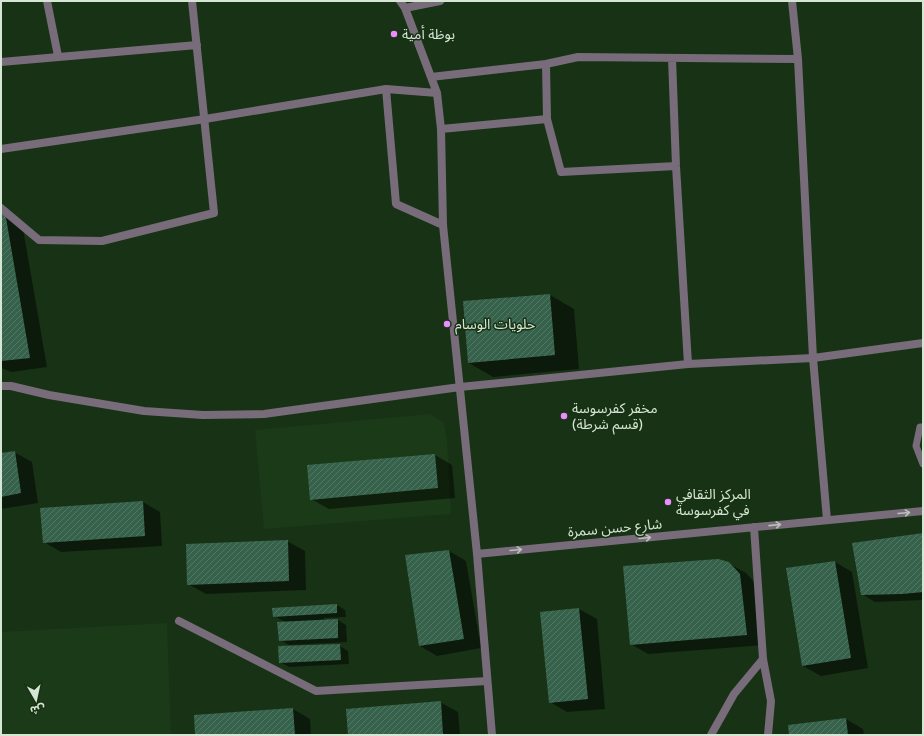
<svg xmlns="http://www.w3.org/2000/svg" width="924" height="736" viewBox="0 0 924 736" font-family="'Varela Round','Noto Sans Arabic',sans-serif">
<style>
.built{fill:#1b3a17}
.shadow{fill:#0007}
.building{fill:url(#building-hatch)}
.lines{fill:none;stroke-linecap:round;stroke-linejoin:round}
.service{stroke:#786b7a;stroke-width:7}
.minor{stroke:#786b7a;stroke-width:8}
.oneway{stroke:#bac1b9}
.poi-dot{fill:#eb8dfc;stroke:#183215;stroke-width:1.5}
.labels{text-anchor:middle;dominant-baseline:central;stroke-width:3;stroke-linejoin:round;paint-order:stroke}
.poi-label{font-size:14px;fill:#d6e6d4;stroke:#183215;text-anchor:start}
.street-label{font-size:14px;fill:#d6e6d4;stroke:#183215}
</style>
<defs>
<pattern id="building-hatch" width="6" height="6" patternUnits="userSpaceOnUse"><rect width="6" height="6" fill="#36624c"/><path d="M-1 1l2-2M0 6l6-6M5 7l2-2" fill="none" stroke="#527865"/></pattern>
</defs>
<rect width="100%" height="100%" fill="#183215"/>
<!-- built -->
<path class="built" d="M 430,414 L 444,423 L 447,440 L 451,514 L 264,529 L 255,430 Z
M 167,623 L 171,735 L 1,735 L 1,632 Z"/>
<!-- shadow -->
<path class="shadow" d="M 1,209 L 22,223 L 47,367 L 12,372 L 1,368 Z
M 550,295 L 574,309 L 579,369 L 493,377 L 469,363 Z
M 14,452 L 32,462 L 38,503 L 1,509 L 1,454 Z
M 435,455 L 452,465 L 455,498 L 329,509 L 311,499 Z
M 143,502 L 160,512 L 162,546 L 61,552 L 44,542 Z
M 923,534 L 923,600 L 875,602 L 862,594 Z
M 287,541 L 305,551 L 306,590 L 206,594 L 188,584 Z
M 449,551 L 466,561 L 481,648 L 437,656 L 420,646 Z
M 835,562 L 852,572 L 868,668 L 821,676 L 803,666 L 788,569 Z
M 728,563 L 746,573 L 757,585 L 764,645 L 648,654 L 631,644 Z
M 337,605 L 345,610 L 346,617 L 324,618 L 324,620 L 338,620 L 346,625 L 347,642 L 289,645 L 280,640 L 285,622 L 274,616 Z
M 579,609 L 597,619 L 605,709 L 567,712 L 550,702 L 541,613 Z
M 340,646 L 348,651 L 349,664 L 289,667 L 280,662 Z
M 440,702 L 458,712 L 460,735 L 349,735 Z
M 293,709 L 310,719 L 311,735 L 196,735 Z
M 846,719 L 863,729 L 864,735 L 790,735 Z"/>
<!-- building -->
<path class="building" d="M 1,209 L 5,212 L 30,358 L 1,361 Z
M 550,294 L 555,355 L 468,363 L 463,301 Z
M 15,451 L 21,493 L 1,497 L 1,453 Z
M 435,454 L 438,488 L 310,500 L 307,465 Z
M 143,501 L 145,536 L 43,543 L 40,508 Z
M 923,533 L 923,592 L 902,594 L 861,595 L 852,543 Z
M 288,540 L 289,581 L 187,585 L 186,544 Z
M 449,550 L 464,639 L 419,646 L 405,555 Z
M 718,559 L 729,562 L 740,574 L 747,635 L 630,645 L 623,566 Z
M 835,561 L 851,658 L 802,666 L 786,568 Z
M 337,604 L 337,613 L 273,617 L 272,608 Z
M 579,608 L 588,699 L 549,703 L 540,612 Z
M 338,619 L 338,638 L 279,641 L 277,622 Z
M 340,644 L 341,660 L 279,663 L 278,646 Z
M 441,701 L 443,735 L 348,735 L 346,709 Z
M 293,708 L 295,735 L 195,735 L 194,715 Z
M 846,718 L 848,735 L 789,735 L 788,725 Z"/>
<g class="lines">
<!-- service -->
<path class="service" d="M 923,427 L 920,427 L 916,446 L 923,464"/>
<!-- minor -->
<path class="minor" d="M 47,1 L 58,56
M 400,1 L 405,8 L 437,93 L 441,129 L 443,225 L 477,554 L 492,735
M 792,1 L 798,59 L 813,358 L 827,520
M 405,8 L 440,1
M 672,58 L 676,166 L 688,364
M 1,62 L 197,45
M 546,64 L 547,119 L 561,172 L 676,166
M 431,77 L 546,64 L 578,57 L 798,59
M 386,89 L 396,204 L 443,225
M 441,129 L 547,119
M 1,149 L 205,119 L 386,89 L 437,93
M 1,208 L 39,240 L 102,241 L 214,213 L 192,1
M 1,386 L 11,386 L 49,395 L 144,411 L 203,415 L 264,414 L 460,387 L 688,364 L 813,358 L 923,343
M 754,527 L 763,659 L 771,701 L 768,735
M 477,554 L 923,511
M 179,621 L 316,691 L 487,681
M 711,735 L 734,694 L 763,659"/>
</g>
<!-- one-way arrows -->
<defs><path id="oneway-shaft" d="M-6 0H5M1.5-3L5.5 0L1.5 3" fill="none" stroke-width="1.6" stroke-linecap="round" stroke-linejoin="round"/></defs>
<g class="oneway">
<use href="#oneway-shaft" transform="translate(904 513) rotate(-5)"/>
<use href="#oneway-shaft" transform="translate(775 525) rotate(-6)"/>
<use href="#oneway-shaft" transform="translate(645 538) rotate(-5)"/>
<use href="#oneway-shaft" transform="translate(516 550) rotate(-5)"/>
</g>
<!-- markers -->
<g class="poi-dot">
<circle cx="394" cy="34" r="4"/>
<circle cx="447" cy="324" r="4"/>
<circle cx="564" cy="416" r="4"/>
<circle cx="668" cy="502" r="4"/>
</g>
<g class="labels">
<!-- poi labels -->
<g class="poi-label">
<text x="402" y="34">بوظة أمية</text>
<text x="455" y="324">حلويات الوسام</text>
<text x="572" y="408">مخفر كفرسوسة<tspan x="572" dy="16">(قسم شرطة)</tspan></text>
<text x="676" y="494">المركز الثقافي<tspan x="676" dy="16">في كفرسوسة</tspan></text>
</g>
<!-- street labels -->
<g class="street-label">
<text transform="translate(615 528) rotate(-5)">شارع حسن سمرة</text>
</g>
</g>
<!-- border -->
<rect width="924" height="736" fill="none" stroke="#d6e6d4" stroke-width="4"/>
<!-- north arrow -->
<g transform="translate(36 700) rotate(171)" stroke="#183215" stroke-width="3" paint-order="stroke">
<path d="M0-3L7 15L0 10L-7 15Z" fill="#d6e6d4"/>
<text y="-6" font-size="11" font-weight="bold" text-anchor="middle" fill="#d6e6d4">ش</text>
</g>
</svg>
